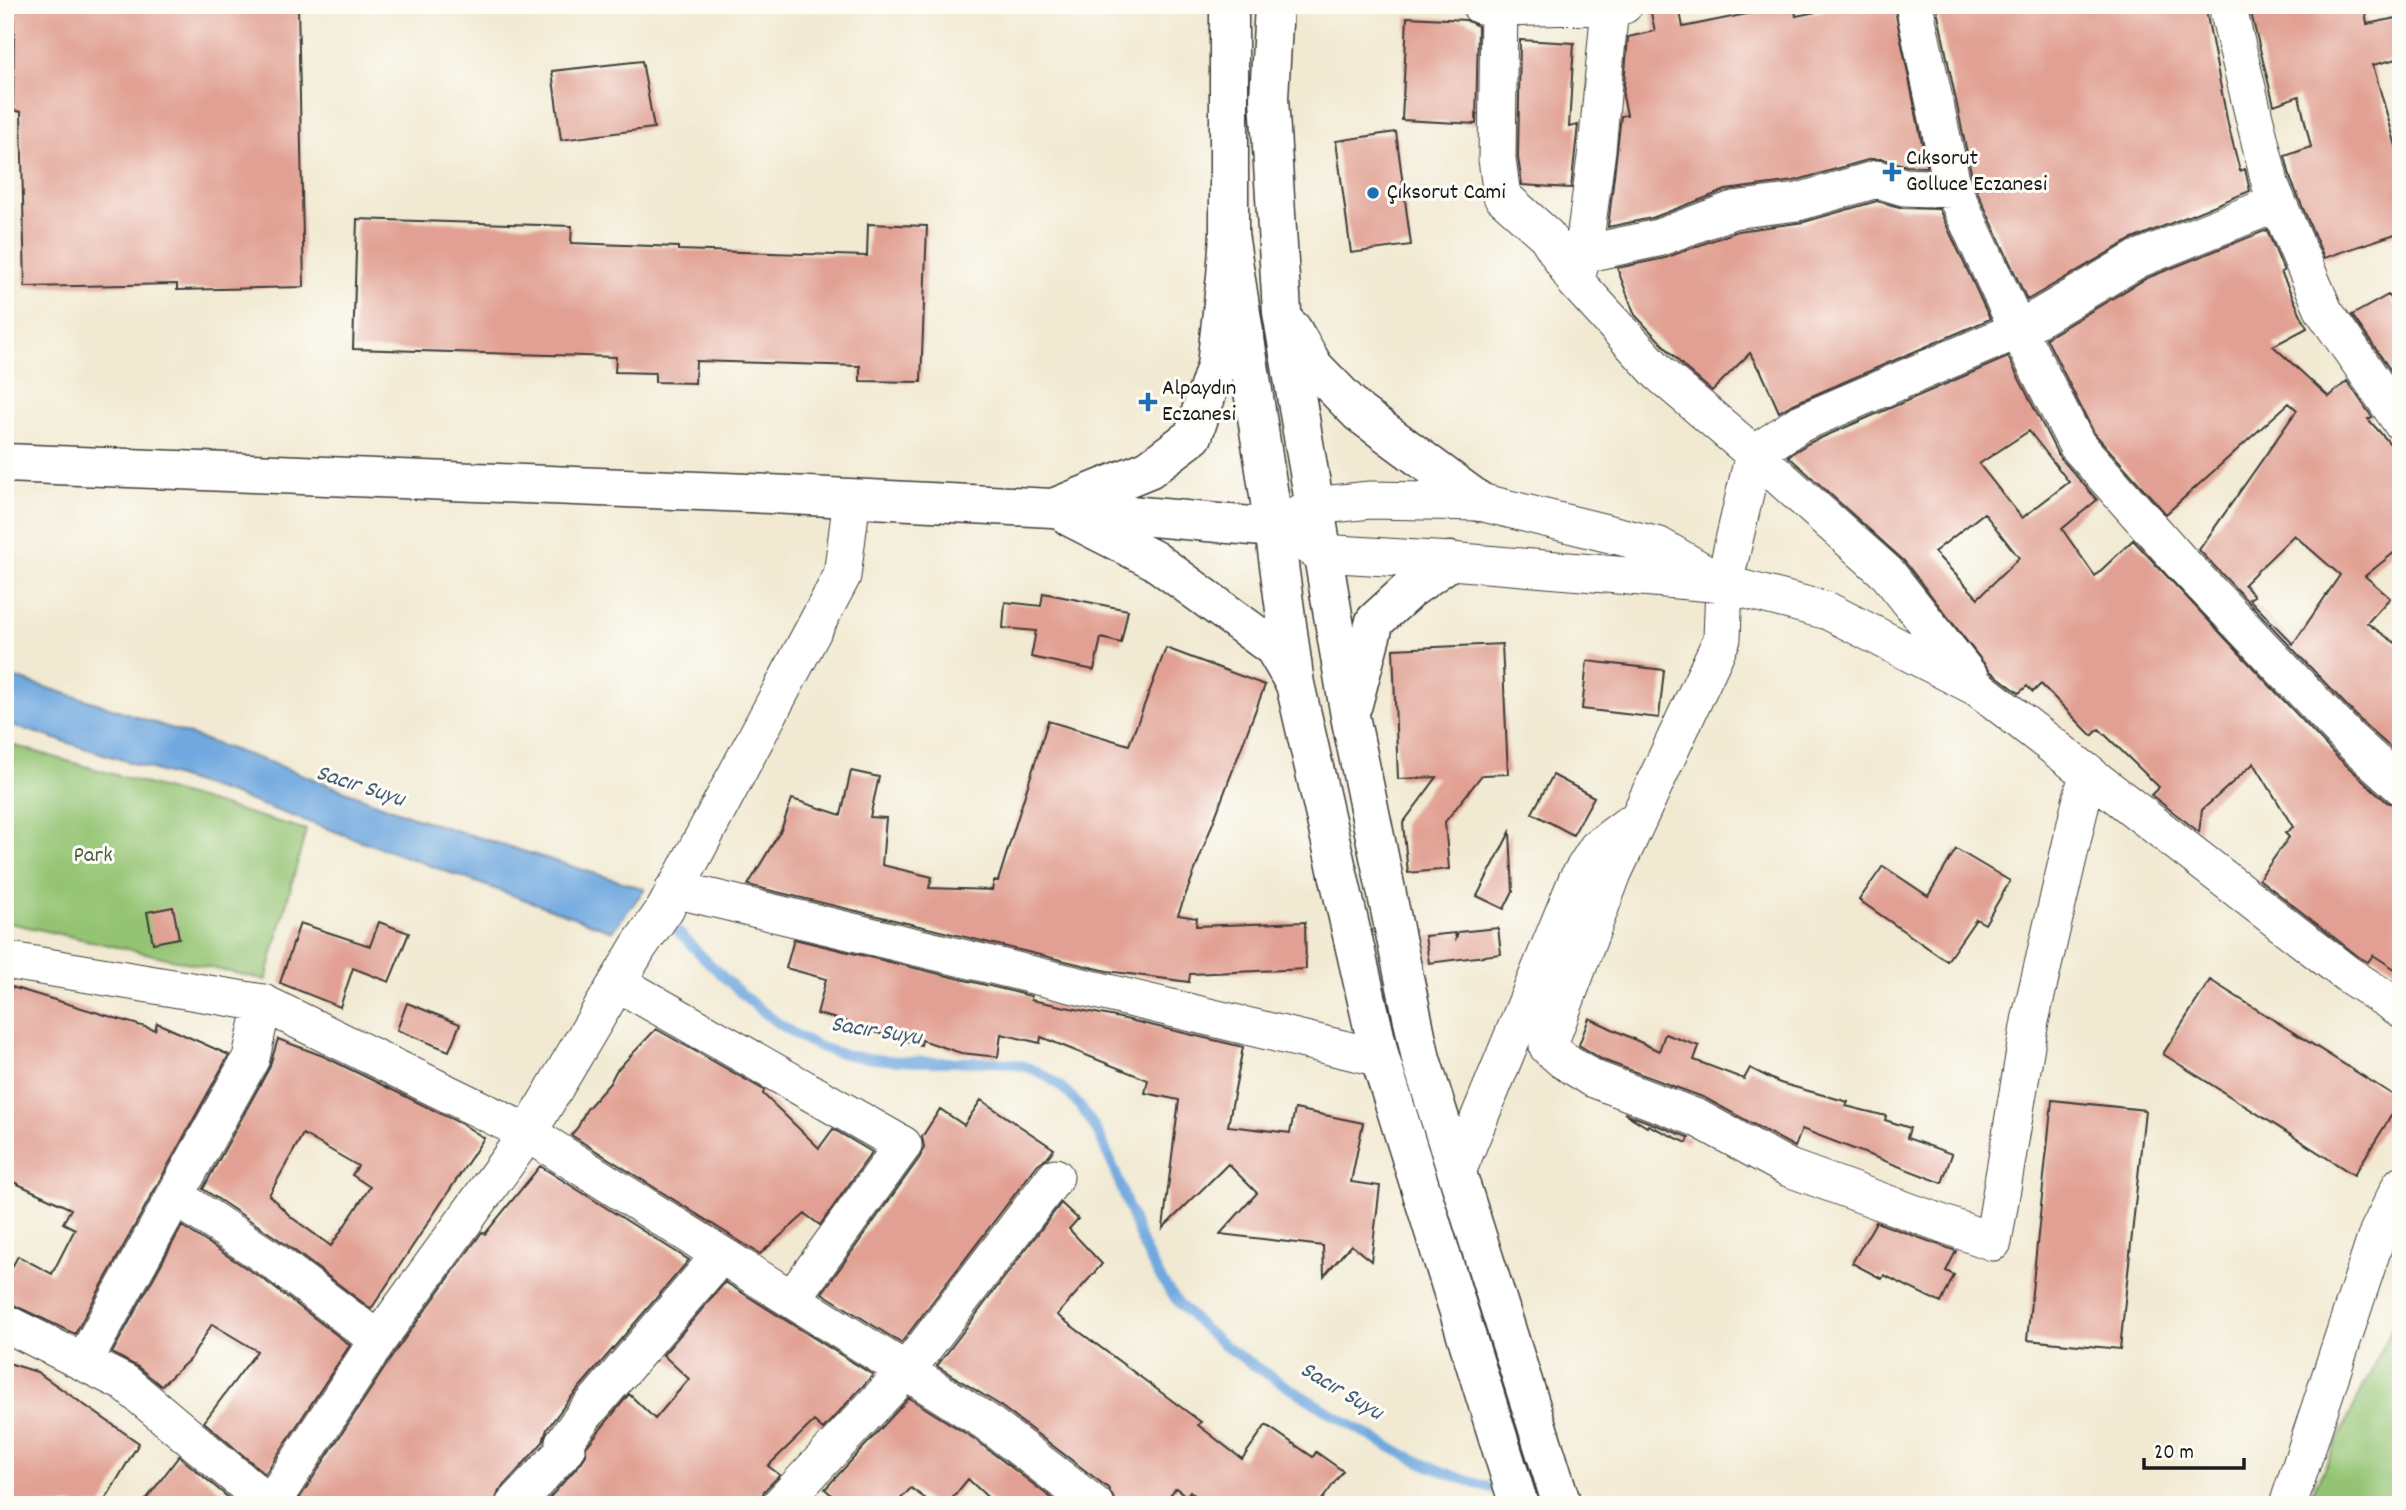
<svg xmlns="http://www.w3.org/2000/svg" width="2406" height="1510" viewBox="0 0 2406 1510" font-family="Dekko,sans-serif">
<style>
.green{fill:#94c473;stroke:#587048;stroke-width:2}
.water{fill:#6fa8df;stroke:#46627e;stroke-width:2}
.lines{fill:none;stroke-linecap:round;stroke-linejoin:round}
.stream{stroke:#6fa8df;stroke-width:10}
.building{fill:#e1a093;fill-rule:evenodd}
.minor-casing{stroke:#3c3b37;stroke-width:39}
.major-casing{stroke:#3c3b37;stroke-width:41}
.minor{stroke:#fff;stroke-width:37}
.major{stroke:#fff;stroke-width:38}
.poi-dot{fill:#1f6fb2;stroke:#fdfcf7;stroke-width:2.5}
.labels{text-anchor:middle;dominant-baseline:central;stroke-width:6;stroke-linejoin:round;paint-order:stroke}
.poi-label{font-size:23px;fill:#1c1c1c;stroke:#fdfcf7;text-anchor:start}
.park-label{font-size:23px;fill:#4c5f3f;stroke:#fdfcf7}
.water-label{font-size:24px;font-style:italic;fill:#415b74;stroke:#fdfcf7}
</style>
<rect width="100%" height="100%" fill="#fdfcf7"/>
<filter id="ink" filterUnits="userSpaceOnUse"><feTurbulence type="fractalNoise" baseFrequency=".0143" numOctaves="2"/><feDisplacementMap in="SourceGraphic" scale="14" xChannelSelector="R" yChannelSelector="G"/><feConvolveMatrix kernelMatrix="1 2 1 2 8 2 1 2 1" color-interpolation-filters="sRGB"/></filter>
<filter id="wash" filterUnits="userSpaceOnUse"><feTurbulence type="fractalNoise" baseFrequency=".00686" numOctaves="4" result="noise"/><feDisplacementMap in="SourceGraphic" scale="28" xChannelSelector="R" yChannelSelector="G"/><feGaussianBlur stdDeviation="1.57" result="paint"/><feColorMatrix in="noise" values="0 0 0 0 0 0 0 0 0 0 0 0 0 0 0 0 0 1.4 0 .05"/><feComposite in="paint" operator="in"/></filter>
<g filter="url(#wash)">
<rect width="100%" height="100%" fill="#f1e9d1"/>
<!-- green -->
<path class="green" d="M 5,743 L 306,830 L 266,980 L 5,922 Z
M 2401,1310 L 2401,1505 L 2306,1505 Z"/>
<!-- water -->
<path class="water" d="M 5,675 L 103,705 L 277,765 L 413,817 L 645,889 L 612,931 L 231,794 L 5,723 Z"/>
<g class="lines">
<!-- stream -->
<path class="stream" d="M 665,920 C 680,931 691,946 704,958 C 736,990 778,1029 820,1047 C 856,1061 910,1062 949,1062 C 982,1062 1021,1058 1049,1078 C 1117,1124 1118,1208 1158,1274 C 1193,1332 1249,1363 1306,1398 C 1375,1440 1426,1472 1506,1492
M 1569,1503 L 1593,1505
M 2150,1505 L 2166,1505"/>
</g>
<g id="blocks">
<!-- building -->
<path class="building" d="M 14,5 L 298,5 L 304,287 L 177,290 L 177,284 L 25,287 L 21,112 L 13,110 Z
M 1790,5 L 1794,5 L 1796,16 L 1850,5 L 1894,5 L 1927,167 L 1907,166 L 1883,159 L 1871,159 L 1794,181 L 1726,190 L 1652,218 L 1608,227 L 1621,116 L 1627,115 L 1623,96 L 1628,37 L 1655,31 L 1651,13 L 1679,7 L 1683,27 Z
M 1936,5 L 2205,5 L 2228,124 L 2240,171 L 2245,169 L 2250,191 L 2130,240 L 2027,300 L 1973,182 Z
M 2249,5 L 2364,5 L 2367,24 L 2401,17 L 2401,58 L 2373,65 L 2401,164 L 2401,232 L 2324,258 L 2291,180 L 2285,156 L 2311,147 L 2299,96 L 2274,105 Z
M 1407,17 L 1466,20 L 1478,26 L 1476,124 L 1402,120 Z
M 1520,40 L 1574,43 L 1569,127 L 1578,125 L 1571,188 L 1522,185 L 1518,158 Z
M 642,61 L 654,128 L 561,140 L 552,71 Z
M 1396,132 L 1411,245 L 1351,253 L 1336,141 Z
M 1877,201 L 1903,208 L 1939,209 L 1990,319 L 1791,405 L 1779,412 L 1760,369 L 1759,370 L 1750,353 L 1712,391 L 1685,368 L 1635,315 L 1617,268 L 1665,258 L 1738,231 L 1804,222 Z
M 357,219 L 572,226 L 571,243 L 678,247 L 678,250 L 867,256 L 868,224 L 927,226 L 921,382 L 860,381 L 860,366 L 696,361 L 695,383 L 655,382 L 655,373 L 615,372 L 616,357 L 353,349 Z
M 2267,230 L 2284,271 L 2281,272 L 2307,328 L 2273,346 L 2329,397 L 2347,381 L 2372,417 L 2368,419 L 2401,456 L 2401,547 L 2365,576 L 2390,598 L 2367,623 L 2401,647 L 2401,757 L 2364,724 L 2199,550 L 2297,410 L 2289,403 L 2166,514 L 2094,433 L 2046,338 L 2147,278 ZM 2294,535 L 2340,575 L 2293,644 L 2249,599 L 2254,596 L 2244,584 Z
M 2388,295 L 2401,317 L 2401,385 L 2352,315 Z
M 2008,357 L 2058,455 L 2097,500 L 2062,529 L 2095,576 L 2133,540 L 2334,754 L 2387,802 L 2401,806 L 2401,973 L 2373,955 L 2368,962 L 2359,957 L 2259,879 L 2289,837 L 2285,833 L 2293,827 L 2254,763 L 2202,810 L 2199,832 L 2151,795 L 2159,787 L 2099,729 L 2092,736 L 2041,684 L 2033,692 L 2027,686 L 2019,693 L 1990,671 L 1904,561 L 1788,456 L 1809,443 ZM 2029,431 L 2069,482 L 2022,518 L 1979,464 ZM 1984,513 L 2019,558 L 1978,598 L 1934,552 Z
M 1043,593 L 1128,610 L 1121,643 L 1101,638 L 1094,670 L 1031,657 L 1036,631 L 1003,628 L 1005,602 L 1041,606 Z
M 1502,644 L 1508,774 L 1482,775 L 1445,822 L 1449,869 L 1408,873 L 1403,823 L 1437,777 L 1398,779 L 1393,649 Z
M 1166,648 L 1265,685 L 1178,915 L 1197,918 L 1196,926 L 1305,922 L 1306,969 L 1190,974 L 1189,982 L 1107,971 L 748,885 L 781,830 L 792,799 L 841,815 L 851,771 L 879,777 L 870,817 L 886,818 L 882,865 L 932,877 L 929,888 L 992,890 L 994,881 L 998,881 L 1048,721 L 1129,745 Z
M 1587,661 L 1664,670 L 1659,718 L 1582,709 Z
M 1553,775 L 1594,797 L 1573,835 L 1532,813 Z
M 1510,832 L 1513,891 L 1504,909 L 1477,896 Z
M 1956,849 L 2010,881 L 1985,924 L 1976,919 L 1947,961 L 1859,900 L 1883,866 L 1928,896 Z
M 173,907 L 179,938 L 153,943 L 147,912 Z
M 379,922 L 409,933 L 389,982 L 353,968 L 340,1007 L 280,983 L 300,923 L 370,946 Z
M 1498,928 L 1501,954 L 1429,963 L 1425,936 L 1455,933 L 1456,938 L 1458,932 Z
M 794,939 L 1031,996 L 1031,1000 L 1125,1019 L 1243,1047 L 1228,1126 L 1290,1133 L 1295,1109 L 1363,1123 L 1351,1182 L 1380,1186 L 1371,1261 L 1351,1245 L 1324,1276 L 1323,1246 L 1220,1234 L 1257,1193 L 1228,1164 L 1163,1228 L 1179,1100 L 1145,1093 L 1148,1080 L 1041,1037 L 1040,1043 L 1001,1034 L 998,1057 L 961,1053 L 922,1040 L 921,1045 L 845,1024 L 846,1021 L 817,1014 L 826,979 L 786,968 Z
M 2210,980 L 2401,1100 L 2354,1175 L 2163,1054 Z
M 5,985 L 155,1030 L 157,1023 L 229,1055 L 75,1334 L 5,1301 L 5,1280 L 18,1256 L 52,1274 L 75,1229 L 63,1223 L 71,1209 L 5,1178 Z
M 407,1003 L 460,1024 L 449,1051 L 397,1030 Z
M 1589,1018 L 1659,1051 L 1665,1034 L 1699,1046 L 1694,1060 L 1744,1079 L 1750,1068 L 1780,1083 L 1848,1102 L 1846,1106 L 1886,1116 L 1885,1120 L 1910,1128 L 1907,1138 L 1952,1154 L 1942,1183 L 1802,1129 L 1795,1147 L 1705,1098 L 1603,1060 L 1579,1045 Z
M 656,1029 L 764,1090 L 763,1094 L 819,1148 L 833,1129 L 872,1152 L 820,1225 L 805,1214 L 760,1254 L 571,1135 L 578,1127 L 586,1110 L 610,1083 L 616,1071 Z
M 278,1039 L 323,1056 L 464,1125 L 484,1138 L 371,1309 L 287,1245 L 203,1189 L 269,1068 ZM 303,1134 L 358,1166 L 352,1175 L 370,1187 L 331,1246 L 291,1217 L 269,1195 Z
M 981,1100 L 1054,1149 L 1048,1157 L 1038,1164 L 901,1343 L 822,1293 L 920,1157 L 924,1147 L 922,1137 L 940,1109 L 964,1125 Z
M 2052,1100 L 2145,1110 L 2120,1349 L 2027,1340 Z
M 1624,1113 L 1688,1137 L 1689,1138 L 1687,1143 L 1648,1125 L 1647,1127 Z
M 540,1166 L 689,1260 L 568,1401 L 547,1429 L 543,1442 L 499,1491 L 494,1505 L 295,1505 L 395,1352 L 482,1232 L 485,1234 Z
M 1061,1203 L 1078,1219 L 1069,1229 L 1102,1264 L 1057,1315 L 1201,1422 L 1198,1425 L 1242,1459 L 1266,1425 L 1313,1457 L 1316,1452 L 1343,1471 L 1318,1505 L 1205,1505 L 1190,1491 L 1186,1496 L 1176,1488 L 1162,1505 L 1117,1505 L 1108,1488 L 998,1404 L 937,1366 Z
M 1876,1222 L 1956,1251 L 1946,1271 L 1954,1275 L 1941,1303 L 1884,1275 L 1882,1279 L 1852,1263 Z
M 182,1226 L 263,1279 L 350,1345 L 265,1474 L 204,1422 L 257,1351 L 212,1324 L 191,1358 L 161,1386 L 138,1367 L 112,1353 Z
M 725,1282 L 873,1375 L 823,1429 L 814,1421 L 768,1466 L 780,1475 L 764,1491 L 760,1505 L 543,1505 L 581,1463 L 586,1455 L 586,1447 L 629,1394 L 655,1419 L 689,1379 L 663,1355 Z
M 5,1362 L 37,1372 L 139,1443 L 102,1505 L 5,1505 Z
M 909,1398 L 973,1438 L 1054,1500 L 1049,1505 L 996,1505 L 968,1479 L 947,1505 L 934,1505 L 911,1488 L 895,1505 L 842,1505 L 825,1489 Z
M 179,1456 L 237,1505 L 142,1505 Z"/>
</g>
</g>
<g filter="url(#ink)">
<use href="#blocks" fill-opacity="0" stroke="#3c3b37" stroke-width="2"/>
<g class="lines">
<defs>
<path id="minor" d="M 1480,5 L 1499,8 L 1624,5
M 1499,5 L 1497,159 L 1502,196 L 1547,236 L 1575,281 L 1660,374 L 1754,454 L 1888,574 L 1971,679
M 1914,5 L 1953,189 L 2018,330 L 2077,445 L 2181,562 L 2349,739 L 2401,786
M 2227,5 L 2271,187 L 2324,311 L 2401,422
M 1583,254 L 1658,238 L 1733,210 L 1798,202 L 1877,179 L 1904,187 L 1953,189
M 1577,275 L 1583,254 L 1597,150 L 1610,6
M 1287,521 L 1313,506 L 1370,500 L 1480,502 L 1659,546 L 1717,580
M 1274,528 L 1322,553 L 1450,561 L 1724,584 L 1828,611 L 1978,688 L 2347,974 L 2401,1009
M 2088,772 L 2030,1021 L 1993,1242 L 1789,1168 L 1697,1118 L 1594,1079 L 1563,1060 L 1548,1047 L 1613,873 L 1722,639 L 1724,584 L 1754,454 L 1799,424 L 2018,330 L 2138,259 L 2278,203
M 674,889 L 1380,1058
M 5,960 L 263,1003 L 528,1133 L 985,1421 L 1095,1505
M 618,983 L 903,1145 L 792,1299
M 1457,1172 L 1577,880 L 1597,848 L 1629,824
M 175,1196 L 275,1262 L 378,1340
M 5,1323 L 125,1383 L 270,1505
M 84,1361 L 251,1058 L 263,1003
M 270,1505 L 378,1340 L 528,1133 L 639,946 L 665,909 L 842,576 L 852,498
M 514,1505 L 566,1449 L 564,1442 L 585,1414 L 720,1256
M 780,1505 L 906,1371 L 1055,1177
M 2288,1505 L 2378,1232 L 2401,1185"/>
<path id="major" d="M 1274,5 L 1269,98 L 1282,312 L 1350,716 L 1421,1059 L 1562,1505
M 1229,234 L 1274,528 L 1295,684 L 1380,1058 L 1519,1505
M 1292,329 L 1314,367 L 1359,413 L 1480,502
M 5,463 L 749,493 L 1052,508 L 1274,528
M 1058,506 L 1149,469 L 1193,436 L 1216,366 L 1226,276 L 1229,234 L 1229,5
M 1070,517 L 1154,560 L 1274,648 L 1292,679
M 1353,704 L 1375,621 L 1409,590 L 1450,561"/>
</defs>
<!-- minor casing -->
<use href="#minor" class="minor-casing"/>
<!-- major casing -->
<use href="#major" class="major-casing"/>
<!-- minor -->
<use href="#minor" class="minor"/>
<!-- major -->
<use href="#major" class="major"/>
</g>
</g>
<!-- markers -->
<g class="poi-dot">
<path d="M1888.5 161.5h7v7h7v7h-7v7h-7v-7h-7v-7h7z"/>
<circle cx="1373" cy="193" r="7"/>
<path d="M1144.5 391.5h7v7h7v7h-7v7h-7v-7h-7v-7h7z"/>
</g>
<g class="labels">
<!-- poi labels -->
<g class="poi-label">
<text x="1906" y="159">Cıksorut<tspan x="1906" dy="26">Golluce Eczanesi</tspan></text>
<text x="1387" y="193">Çıksorut Cami</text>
<text x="1162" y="389">Alpaydın<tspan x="1162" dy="26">Eczanesi</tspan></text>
</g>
<!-- park labels -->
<g class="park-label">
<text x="93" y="856">Park</text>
</g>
<!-- water labels -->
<g class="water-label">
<text transform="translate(360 787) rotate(18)">Sacır Suyu</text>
<text transform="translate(876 1032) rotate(9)">Sacır Suyu</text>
<text transform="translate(1341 1392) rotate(31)">Sacır Suyu</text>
</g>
</g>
<!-- margin -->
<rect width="2406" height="1510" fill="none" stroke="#fdfcf7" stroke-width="28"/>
<!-- scale -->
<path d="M2144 1458v10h100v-10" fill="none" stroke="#1c1c1c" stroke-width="3.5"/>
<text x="2154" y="1458" font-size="21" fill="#1c1c1c" stroke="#fdfcf7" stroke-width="5" paint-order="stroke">20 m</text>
</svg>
